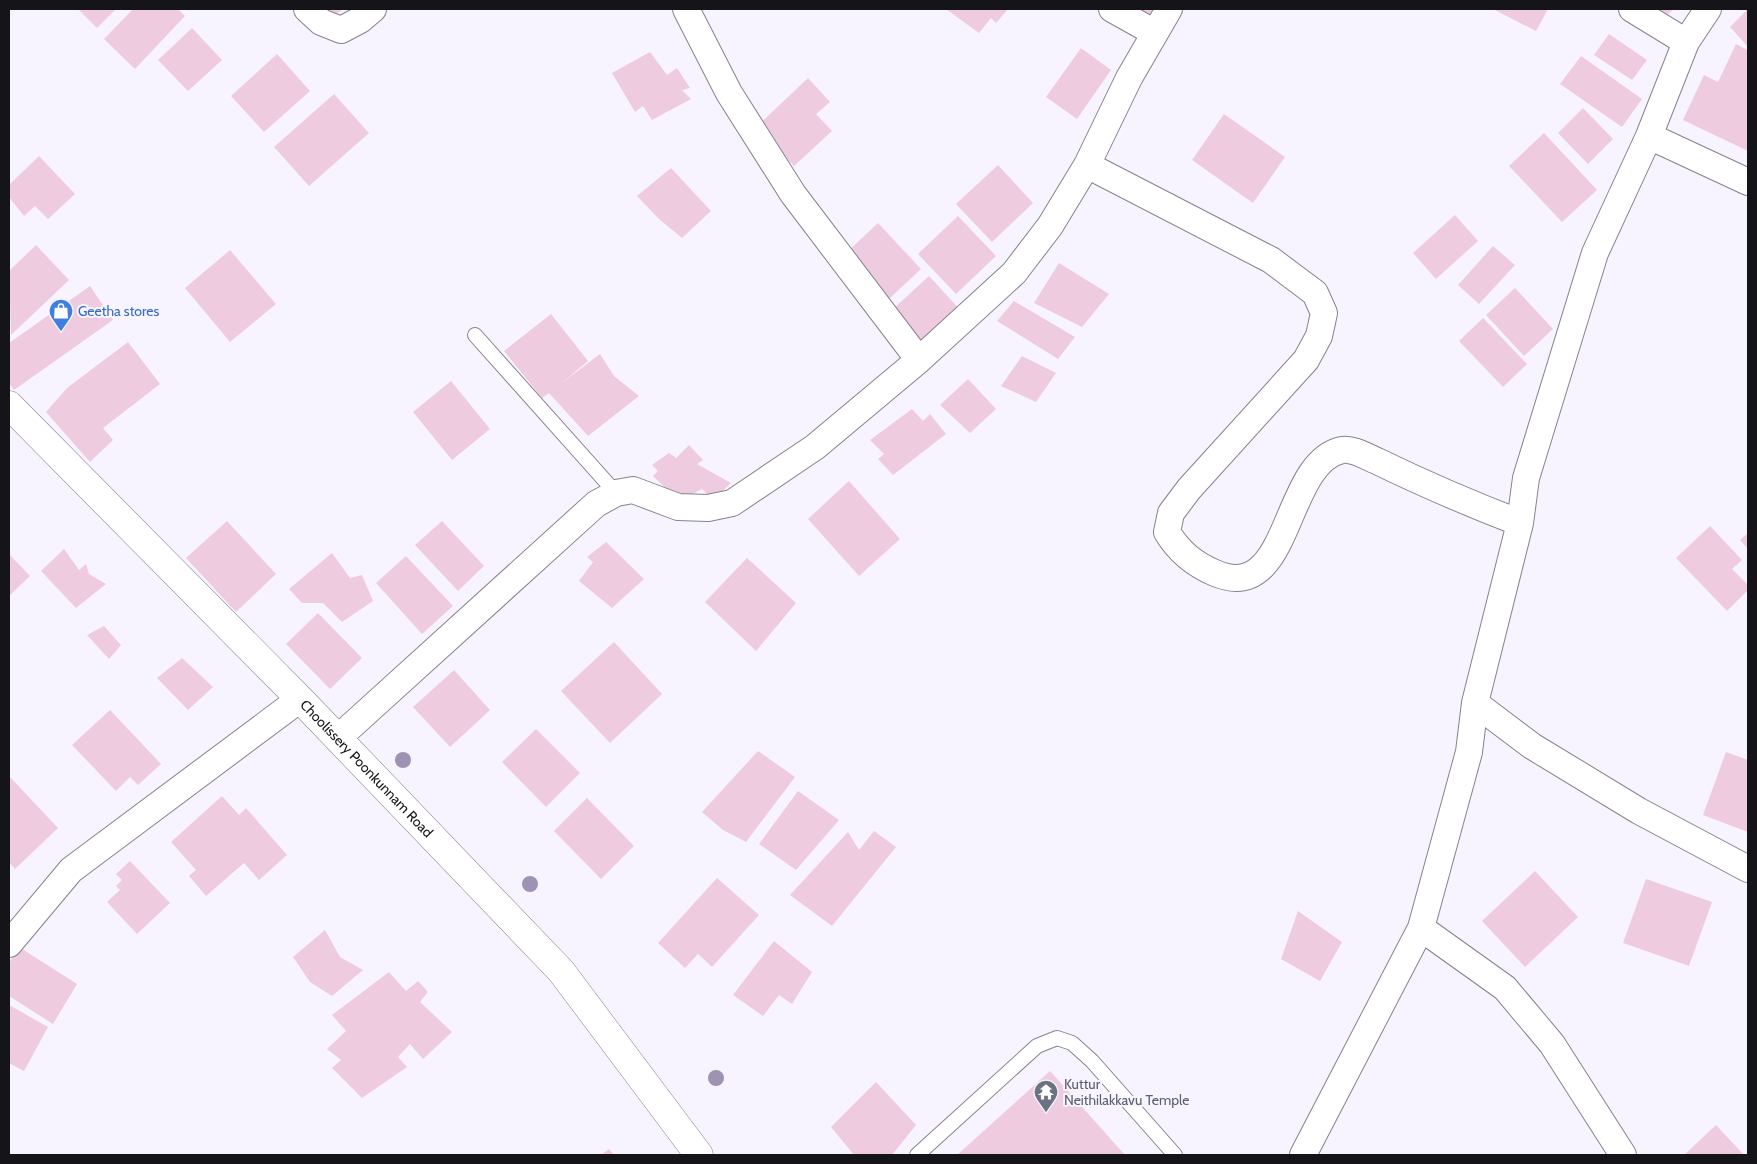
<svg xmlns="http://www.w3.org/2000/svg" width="1757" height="1164" viewBox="0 0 1757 1164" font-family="Cabin,sans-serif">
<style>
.building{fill:#efcbe0}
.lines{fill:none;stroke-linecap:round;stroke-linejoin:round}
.service-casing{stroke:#86828e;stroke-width:16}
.minor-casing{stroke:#86828e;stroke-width:28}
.tertiary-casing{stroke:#86828e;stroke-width:29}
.service{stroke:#fff;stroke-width:14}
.minor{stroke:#fff;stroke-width:26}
.tertiary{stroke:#fff;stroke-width:28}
.tree{fill:#9e93b3}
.labels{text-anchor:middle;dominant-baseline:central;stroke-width:4;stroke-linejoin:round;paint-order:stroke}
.shop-label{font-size:14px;fill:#366cbe;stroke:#f7f4ff;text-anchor:start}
.street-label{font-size:14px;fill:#151418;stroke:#f7f4ff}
.worship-label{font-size:14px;fill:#5b616d;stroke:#f7f4ff;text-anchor:start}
</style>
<rect width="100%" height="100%" fill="#f7f4ff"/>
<!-- building -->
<path class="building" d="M 78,9 L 116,9 L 97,28 Z
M 133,9 L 178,9 L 185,16 L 135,69 L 104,39 Z
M 326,9 L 343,9 L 333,17 Z
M 946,9 L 1008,9 L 996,23 L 991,18 L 979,33 Z
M 1131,9 L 1155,9 L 1148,19 Z
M 1493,9 L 1548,9 L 1536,31 Z
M 1645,9 L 1674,9 L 1657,23 Z
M 1748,9 L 1748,47 L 1730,27 Z
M 192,28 L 222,60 L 188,91 L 158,60 Z
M 1609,34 L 1647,60 L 1632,80 L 1594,55 Z
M 1736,44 L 1748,50 L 1748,151 L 1683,120 L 1704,75 L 1718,82 Z
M 1081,48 L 1111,70 L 1077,119 L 1046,97 Z
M 650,52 L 667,75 L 677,68 L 690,88 L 682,90 L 691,99 L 652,120 L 643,106 L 635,112 L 612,73 Z
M 277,54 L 310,91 L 264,132 L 231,96 Z
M 1581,56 L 1642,99 L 1622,127 L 1560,84 Z
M 808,78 L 830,102 L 816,114 L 832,131 L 794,166 L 755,128 Z
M 334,94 L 369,133 L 309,186 L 274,147 Z
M 1583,108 L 1613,139 L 1588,164 L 1558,133 Z
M 1224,114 L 1285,157 L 1253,203 L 1192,160 Z
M 1544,133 L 1597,190 L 1562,222 L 1509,166 Z
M 39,156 L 75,194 L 48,219 L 35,206 L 24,216 L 9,197 L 9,185 Z
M 998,165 L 1033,203 L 992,242 L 956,204 Z
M 671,168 L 711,211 L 682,238 L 659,219 L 637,196 Z
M 1455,215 L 1478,241 L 1436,279 L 1413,253 Z
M 958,216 L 996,256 L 956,294 L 918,254 Z
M 878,223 L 921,269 L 889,299 L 846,253 Z
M 36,245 L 69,280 L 11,335 L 9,271 Z
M 1493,246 L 1515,265 L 1479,304 L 1458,285 Z
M 230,250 L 276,304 L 230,342 L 185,288 Z
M 1059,263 L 1109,294 L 1082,327 L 1034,303 Z
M 929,276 L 964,314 L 927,348 L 892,310 Z
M 90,286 L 113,320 L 14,390 L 9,383 L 9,343 Z
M 1515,288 L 1553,329 L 1524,356 L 1486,315 Z
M 1014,301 L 1075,337 L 1058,359 L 997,321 Z
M 551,314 L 588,361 L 562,383 L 600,354 L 614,376 L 639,396 L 588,436 L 549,393 L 542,398 L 504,351 Z
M 1483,318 L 1527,364 L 1503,387 L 1459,341 Z
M 128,342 L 160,384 L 103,428 L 113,440 L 90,462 L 46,412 L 67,388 Z
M 1022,356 L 1056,373 L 1036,402 L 1001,386 Z
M 968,379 L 996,409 L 970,433 L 940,405 Z
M 451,381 L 490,429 L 452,460 L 413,412 Z
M 912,409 L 923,421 L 930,414 L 946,434 L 893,475 L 878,459 L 884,454 L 870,440 Z
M 689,445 L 703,460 L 697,464 L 731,483 L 713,500 L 702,489 L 679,501 L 653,476 L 658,471 L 652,465 L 669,453 L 676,458 Z
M 849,481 L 900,539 L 859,576 L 808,519 Z
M 227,521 L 276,574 L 236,612 L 186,558 Z
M 442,521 L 484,566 L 458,591 L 415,545 Z
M 1710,526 L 1742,560 L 1732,569 L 1748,585 L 1748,590 L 1727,611 L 1676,558 Z
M 1748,533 L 1748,549 L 1740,540 Z
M 606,542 L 644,579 L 612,608 L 579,581 L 593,562 L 587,557 Z
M 64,549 L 79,570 L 86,564 L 89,574 L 106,584 L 76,608 L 41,571 Z
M 332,553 L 350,578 L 362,575 L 373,601 L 342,622 L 323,603 L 302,603 L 289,589 Z
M 9,554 L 30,576 L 9,596 Z
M 406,556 L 453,606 L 422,634 L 376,583 Z
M 747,558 L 796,603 L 756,651 L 705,602 Z
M 318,613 L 362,658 L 330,689 L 286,644 Z
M 104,626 L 121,645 L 109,659 L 87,635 Z
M 614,642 L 662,694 L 610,743 L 561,691 Z
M 182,658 L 213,687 L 188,710 L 157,678 Z
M 454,670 L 490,710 L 450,747 L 413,707 Z
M 110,710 L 161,764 L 138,785 L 130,777 L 116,791 L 72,745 Z
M 536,729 L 580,773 L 546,807 L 502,762 Z
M 758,751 L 795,777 L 746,842 L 723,830 L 702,812 Z
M 1726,752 L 1748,760 L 1748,832 L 1703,815 Z
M 9,776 L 58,828 L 15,869 L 9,862 Z
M 798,791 L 839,820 L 796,870 L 759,844 Z
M 222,796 L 239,815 L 246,808 L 287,855 L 259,880 L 244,863 L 206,896 L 189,876 L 196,870 L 171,842 Z
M 587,798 L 634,846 L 601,879 L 554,831 Z
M 874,831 L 896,847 L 832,926 L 790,895 L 848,832 L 859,850 Z
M 130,861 L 170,903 L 137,934 L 107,902 L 120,890 L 116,886 L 122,880 L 116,874 Z
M 1535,871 L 1578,917 L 1525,967 L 1482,921 Z
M 717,878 L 759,915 L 712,967 L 698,954 L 685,968 L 658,943 Z
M 1646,879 L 1712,902 L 1689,966 L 1623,943 Z
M 1298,911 L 1342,942 L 1320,981 L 1281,959 Z
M 325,930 L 340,957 L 363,970 L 332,996 L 310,982 L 293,957 Z
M 774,941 L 812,972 L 792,1004 L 779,995 L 763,1016 L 733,995 Z
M 19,947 L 77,984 L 53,1024 L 9,996 L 9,963 Z
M 389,972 L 406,991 L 418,981 L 428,992 L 420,1002 L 452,1032 L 423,1059 L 410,1044 L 398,1057 L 407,1067 L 362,1098 L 332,1068 L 341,1060 L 327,1049 L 346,1031 L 332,1015 Z
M 9,1005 L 48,1027 L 24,1071 L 9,1063 Z
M 1050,1071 L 1125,1155 L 957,1155 Z
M 876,1082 L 916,1125 L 892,1155 L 854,1155 L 831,1127 Z
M 1716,1125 L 1744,1155 L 1684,1155 Z
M 609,1149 L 614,1155 L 601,1155 Z"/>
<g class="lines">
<defs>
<path id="service" d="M 475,335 L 616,493
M 917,1155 L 1037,1046 L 1057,1038 L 1072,1043 L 1092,1061 L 1175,1155"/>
<path id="minor" d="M 307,9 L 321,22 L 341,30 L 360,20 L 373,9
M 686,9 L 729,93 L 793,194 L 919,360
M 1112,9 L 1155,33
M 1632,9 L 1686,42
M 1649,136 L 1748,182
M 1087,165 L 1271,260 L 1315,293 L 1324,313 L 1319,336 L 1306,360 L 1189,489 L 1171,513 L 1167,532 C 1179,552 1194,564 1215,573 C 1292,606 1282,463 1342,450 C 1353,448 1367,457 1377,461 C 1424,484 1471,504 1520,523
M 1475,703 L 1532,746 L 1639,811 L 1748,869
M 338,738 L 596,504 L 616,493 L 633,490 L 678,507 L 708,508 L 732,503 L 815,447 L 919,360 L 1014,273 L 1050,226 L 1087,165 L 1129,78 L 1169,9
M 1421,928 L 1505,988 L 1552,1044 L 1623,1155
M 9,944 L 71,870 L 300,699
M 1303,1155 L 1421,928 L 1469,752 L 1475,703 L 1520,523 L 1526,478 L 1595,253 L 1649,136 L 1686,42 L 1708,9"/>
<g id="tertiary">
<path id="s1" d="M 9,405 L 300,699 L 561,971 L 699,1155"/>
</g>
</defs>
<!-- service casing -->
<use href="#service" class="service-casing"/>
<!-- minor casing -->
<use href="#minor" class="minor-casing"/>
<!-- tertiary casing -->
<use href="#tertiary" class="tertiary-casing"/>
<!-- service -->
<use href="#service" class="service"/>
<!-- minor -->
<use href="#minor" class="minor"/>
<!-- tertiary -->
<use href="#tertiary" class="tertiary"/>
</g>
<!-- trees -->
<g class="tree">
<circle cx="403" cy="760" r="8"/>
<circle cx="530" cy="884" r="8"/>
<circle cx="716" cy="1078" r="8"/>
</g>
<!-- icons -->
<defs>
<symbol id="shop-pin" viewBox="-11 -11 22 30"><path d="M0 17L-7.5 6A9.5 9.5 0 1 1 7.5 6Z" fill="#3f7fe0" stroke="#f7f4ff"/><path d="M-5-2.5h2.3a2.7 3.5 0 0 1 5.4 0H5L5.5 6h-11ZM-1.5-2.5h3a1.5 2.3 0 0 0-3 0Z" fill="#fff"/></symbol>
<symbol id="temple-pin" viewBox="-11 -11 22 30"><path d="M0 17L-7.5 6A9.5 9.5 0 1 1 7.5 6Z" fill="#6b7280" stroke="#f7f4ff"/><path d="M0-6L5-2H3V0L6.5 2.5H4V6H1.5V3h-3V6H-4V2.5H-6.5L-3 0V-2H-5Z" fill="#fff"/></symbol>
</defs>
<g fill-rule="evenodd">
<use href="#shop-pin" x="47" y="297" width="28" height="38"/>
<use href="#temple-pin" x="1032" y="1078" width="28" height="38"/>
</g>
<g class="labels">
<!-- shop labels -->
<g class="shop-label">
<text x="78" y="311">Geetha stores</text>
</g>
<!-- street labels -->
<g class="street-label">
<text stroke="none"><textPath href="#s1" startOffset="510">Choolissery Poonkunnam Road</textPath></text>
</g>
<!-- worship labels -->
<g class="worship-label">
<text x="1064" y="1084">Kuttur<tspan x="1064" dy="16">Neithilakkavu Temple</tspan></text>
</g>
</g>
<!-- border -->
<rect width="1757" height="1164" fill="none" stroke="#151418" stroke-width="20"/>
</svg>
